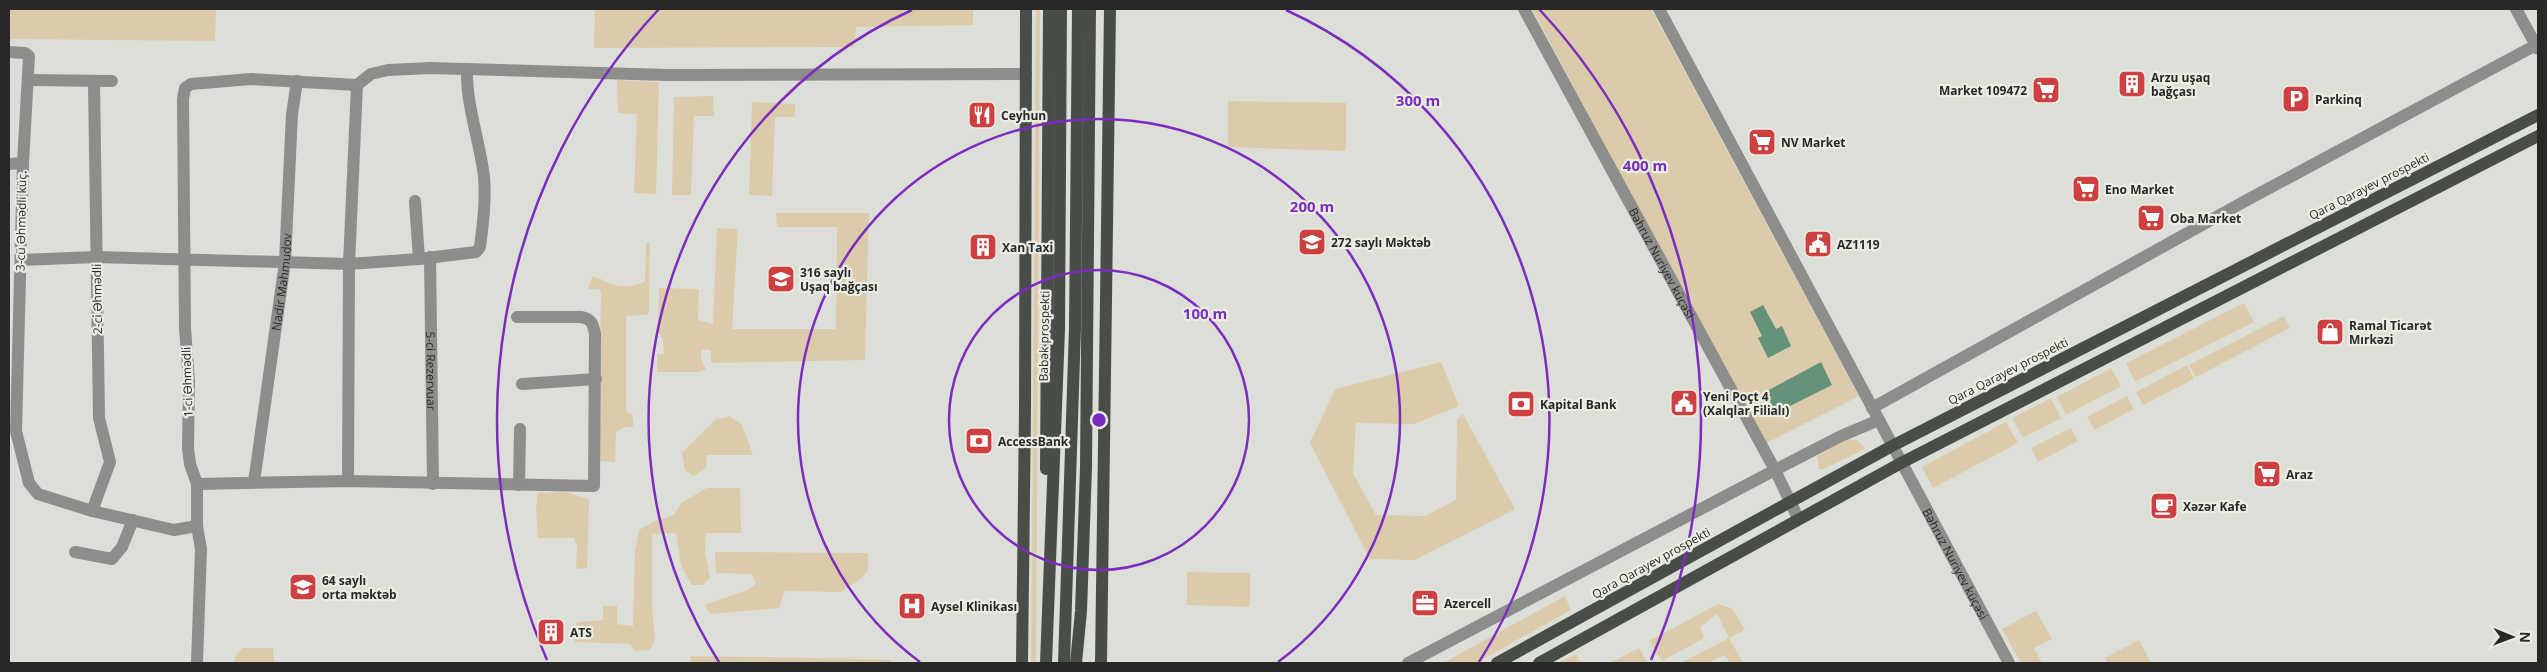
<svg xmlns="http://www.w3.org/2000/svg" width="2547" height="672" viewBox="0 0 2547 672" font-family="'Open Sans',sans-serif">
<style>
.green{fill:#dccbaa}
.water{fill:#639279}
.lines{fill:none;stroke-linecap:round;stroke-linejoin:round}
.minor{stroke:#8b8e8b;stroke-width:12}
.major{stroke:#494d48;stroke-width:12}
.ring{fill:none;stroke:#7b2cbf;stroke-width:2.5}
.labels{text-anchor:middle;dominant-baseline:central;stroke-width:4.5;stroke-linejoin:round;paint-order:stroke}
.poi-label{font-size:12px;font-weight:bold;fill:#282926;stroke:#eaede4;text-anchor:start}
.street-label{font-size:12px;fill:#282926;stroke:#eaede4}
.centre{fill:#7b2cbf;stroke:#eaede4;stroke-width:2.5}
.ring-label{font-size:15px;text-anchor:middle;font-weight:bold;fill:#7b2cbf;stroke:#eaede4;stroke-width:4.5;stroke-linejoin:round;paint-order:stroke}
</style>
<rect width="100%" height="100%" fill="#dcdfd7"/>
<!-- green -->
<path class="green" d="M 9,9 L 216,9 L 215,41 L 9,39 Z
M 595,9 L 973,9 L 973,25 L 856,27 L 854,47 L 594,48 Z
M 1036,9 L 1040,9 L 1036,663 L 1031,663 Z
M 1532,9 L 1651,9 L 1859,396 L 1765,444 Z
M 617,80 L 659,82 L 656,194 L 634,193 L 637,114 L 618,113 Z
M 713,96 L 714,116 L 694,116 L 691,195 L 672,195 L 674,97 Z
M 1228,101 L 1346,103 L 1346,151 L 1228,147 Z
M 752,102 L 795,104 L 795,117 L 775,117 L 772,196 L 749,195 Z
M 776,213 L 869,213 L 865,360 L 711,363 L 711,350 L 701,350 L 701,359 L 706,369 L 700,372 L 657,372 L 657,354 L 664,354 L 663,340 L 658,332 L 659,288 L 699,289 L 698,320 L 713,324 L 717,228 L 738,229 L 732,329 L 836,329 L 837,227 L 777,227 Z
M 646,243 L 650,243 L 649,313 L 646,315 L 626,316 L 626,411 L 632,414 L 634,427 L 625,427 L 616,432 L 615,462 L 598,461 L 601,291 L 598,289 L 588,289 L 592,277 C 601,277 605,283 614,285 C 623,287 637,287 645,281 Z
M 2244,303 L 2254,322 L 2135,382 L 2126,363 Z
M 2284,316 L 2290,328 L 2196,377 L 2189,365 Z
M 1441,362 L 1459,406 L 1414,424 L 1356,423 L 1353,473 L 1376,515 L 1425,516 L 1456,500 L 1457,420 L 1463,414 L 1515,509 L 1415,560 L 1370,559 L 1310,443 L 1335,389 Z
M 2187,365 L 2194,379 L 2143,405 L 2136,392 Z
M 2111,368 L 2121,386 L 2066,415 L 2057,397 Z
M 2127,396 L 2134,409 L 2095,430 L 2087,417 Z
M 2051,398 L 2061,418 L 2023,438 L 2012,418 Z
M 730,416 L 742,425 L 753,455 L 707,455 L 706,468 L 693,476 L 685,470 L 682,453 L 715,420 Z
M 2006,422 L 2018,443 L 1933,488 L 1922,467 Z
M 2071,428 L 2078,441 L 2038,462 L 2031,448 Z
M 1847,439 L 1856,440 L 1864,446 L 1865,449 L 1823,469 L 1819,469 L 1817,456 Z
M 707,488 L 740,488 L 741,533 L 706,533 L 705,552 L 710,578 L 703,585 L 692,585 L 681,566 L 676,533 L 652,534 L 652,606 L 655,639 L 650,650 L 635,651 L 630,644 L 575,642 L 573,632 L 577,622 L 603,620 L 603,606 L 617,606 L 617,624 L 633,626 L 635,551 L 639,530 L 655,521 L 674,515 L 681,503 Z
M 565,492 L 589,499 L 587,568 L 576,569 L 577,547 L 574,538 L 538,538 L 536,509 L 538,493 Z
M 715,552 L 868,553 L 868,571 L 858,581 L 841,592 L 785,591 L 779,608 L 710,614 L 705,605 L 747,590 L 756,584 L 752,574 L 716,573 Z
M 1187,572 L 1250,573 L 1250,607 L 1187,605 Z
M 1565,596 L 1571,610 L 1476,663 L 1443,663 Z
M 1718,604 L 1733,609 L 1745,630 L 1729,638 L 1743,663 L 1730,663 L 1725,655 L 1707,663 L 1680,663 L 1729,638 L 1717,614 L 1700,627 L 1704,638 L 1662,661 L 1649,641 Z
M 2036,611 L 2052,639 L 2034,648 L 2042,663 L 2021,663 L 2002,629 Z
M 2139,640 L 2151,663 L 2108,663 L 2105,658 Z
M 242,648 L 273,648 L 274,663 L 235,663 L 235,657 Z
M 1639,648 L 1648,663 L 1610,663 Z
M 1576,654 L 1581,663 L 1558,663 Z
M 691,656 L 876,659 L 890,660 L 892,663 L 690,663 Z"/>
<!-- water -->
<path class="water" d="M 1763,305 L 1776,329 L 1782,326 L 1791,346 L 1768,358 L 1758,338 L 1762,336 L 1750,312 Z
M 1821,362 L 1832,385 L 1776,413 L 1765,392 Z"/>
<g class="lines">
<!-- minor -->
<g class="minor">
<path id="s1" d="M 1524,9 L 1775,470 L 1798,518"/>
<path id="s2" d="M 1659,9 L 2009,663"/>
<path d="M 2516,9 L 2538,49"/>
<path d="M 9,52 L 25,53 L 29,56 L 23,163 L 16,431 L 29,483 L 38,494 L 92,511 L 174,530 L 197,526"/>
<path d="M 29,80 L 112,81"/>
<path d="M 9,164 L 23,163"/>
<path d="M 415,201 L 419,259"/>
<path id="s3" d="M 430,257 L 433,484"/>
<path d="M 21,260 L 96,257 L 349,264 L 419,259 L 476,252 L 480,247 C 483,224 486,200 484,177 C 480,141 466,106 467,69"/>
<path d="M 522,384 L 596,379"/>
<path d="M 1872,408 L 2247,200 L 2536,45"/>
<path d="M 348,481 L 349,264 L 357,85"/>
<path id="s4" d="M 254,482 L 285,262 L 292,114 L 297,81"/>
<path d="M 197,484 L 348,481 L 594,486 L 595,334 C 593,324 592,319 581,317 L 517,317"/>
<path d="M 519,485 L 520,429"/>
<path d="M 92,511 L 110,462 L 99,418 L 94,83"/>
<path d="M 75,552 L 112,559 L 122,547 L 133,520"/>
<path d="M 197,663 L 201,549 L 197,526 L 197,484 L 190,464 L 188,448 L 189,382 L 185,328 L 183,99 L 185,88 L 191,84 L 251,79 L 357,85 L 371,74 L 388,70 L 430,68 L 667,75 L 1026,74"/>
<path d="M 1408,663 L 1775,470 L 1841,436 L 1879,420"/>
</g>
<!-- major -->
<path class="major" d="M 1046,469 L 1049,9
M 1022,663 L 1025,411 L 1026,9
M 1046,663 L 1059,330 L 1061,9
M 1064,663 L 1075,328 L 1078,9
M 1076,663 L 1081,611 L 1086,467 L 1090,9
M 1101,663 L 1110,9
M 1497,663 L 1892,446 L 2538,115
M 1539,663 L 1901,463 L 2538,136"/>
</g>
<!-- distance rings -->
<g class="ring">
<circle cx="1099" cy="420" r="150"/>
<path d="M920 662A301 301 0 1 1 1278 662"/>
<path d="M719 662A451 451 0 0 1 912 10M1286 10A451 451 0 0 1 1479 662"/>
<path d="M547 660A602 602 0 0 1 659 9M1539 9A602 602 0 0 1 1651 660"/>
</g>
<!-- icons -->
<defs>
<symbol id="building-square" viewBox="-11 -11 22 22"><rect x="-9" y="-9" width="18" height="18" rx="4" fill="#ce3f3f" stroke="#eaede4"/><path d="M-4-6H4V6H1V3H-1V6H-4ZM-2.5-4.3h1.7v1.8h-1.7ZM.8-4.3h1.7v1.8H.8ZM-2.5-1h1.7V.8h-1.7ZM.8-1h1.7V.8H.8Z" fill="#fff"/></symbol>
<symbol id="supermarket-square" viewBox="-11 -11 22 22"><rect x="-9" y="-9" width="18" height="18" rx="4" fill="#ce3f3f" stroke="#eaede4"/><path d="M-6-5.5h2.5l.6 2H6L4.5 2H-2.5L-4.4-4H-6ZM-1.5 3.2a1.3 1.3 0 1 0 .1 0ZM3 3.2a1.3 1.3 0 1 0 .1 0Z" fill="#fff"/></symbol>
<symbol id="parking-square" viewBox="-11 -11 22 22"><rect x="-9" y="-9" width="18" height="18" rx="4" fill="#ce3f3f" stroke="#eaede4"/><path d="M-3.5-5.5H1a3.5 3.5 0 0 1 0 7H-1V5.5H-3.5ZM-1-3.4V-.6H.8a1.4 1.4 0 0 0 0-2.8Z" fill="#fff"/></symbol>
<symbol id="restaurant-square" viewBox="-11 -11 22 22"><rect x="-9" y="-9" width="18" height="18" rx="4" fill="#ce3f3f" stroke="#eaede4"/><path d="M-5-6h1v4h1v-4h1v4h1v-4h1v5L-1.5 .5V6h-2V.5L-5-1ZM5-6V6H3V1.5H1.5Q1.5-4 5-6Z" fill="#fff"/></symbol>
<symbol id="school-square" viewBox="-11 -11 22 22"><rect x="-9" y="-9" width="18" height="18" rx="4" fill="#ce3f3f" stroke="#eaede4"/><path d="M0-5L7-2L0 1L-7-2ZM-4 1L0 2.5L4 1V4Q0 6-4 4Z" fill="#fff"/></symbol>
<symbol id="civic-square" viewBox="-11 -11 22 22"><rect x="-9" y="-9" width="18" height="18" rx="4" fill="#ce3f3f" stroke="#eaede4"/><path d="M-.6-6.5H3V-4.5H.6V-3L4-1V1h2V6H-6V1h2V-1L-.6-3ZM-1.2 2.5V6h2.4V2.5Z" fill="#fff"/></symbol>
<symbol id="shop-square" viewBox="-11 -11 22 22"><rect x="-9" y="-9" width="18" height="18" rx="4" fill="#ce3f3f" stroke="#eaede4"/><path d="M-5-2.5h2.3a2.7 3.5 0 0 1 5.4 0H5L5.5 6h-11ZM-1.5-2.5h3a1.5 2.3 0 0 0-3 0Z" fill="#fff"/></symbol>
<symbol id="bank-square" viewBox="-11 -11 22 22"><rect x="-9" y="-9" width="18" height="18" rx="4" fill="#ce3f3f" stroke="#eaede4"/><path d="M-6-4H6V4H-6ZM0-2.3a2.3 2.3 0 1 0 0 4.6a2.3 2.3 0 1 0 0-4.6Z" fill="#fff"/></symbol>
<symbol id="cafe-square" viewBox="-11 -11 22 22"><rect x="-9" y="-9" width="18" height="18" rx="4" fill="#ce3f3f" stroke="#eaede4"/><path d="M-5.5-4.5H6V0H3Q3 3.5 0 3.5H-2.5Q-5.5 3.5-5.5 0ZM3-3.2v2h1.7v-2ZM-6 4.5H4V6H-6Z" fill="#fff"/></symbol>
<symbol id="office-square" viewBox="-11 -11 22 22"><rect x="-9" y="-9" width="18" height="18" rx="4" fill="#ce3f3f" stroke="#eaede4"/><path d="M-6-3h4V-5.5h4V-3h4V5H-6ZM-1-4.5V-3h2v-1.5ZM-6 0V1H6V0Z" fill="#fff"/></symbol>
<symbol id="hospital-square" viewBox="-11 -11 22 22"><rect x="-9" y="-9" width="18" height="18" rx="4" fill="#ce3f3f" stroke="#eaede4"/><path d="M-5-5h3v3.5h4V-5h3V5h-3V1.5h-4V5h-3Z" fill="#fff"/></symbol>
</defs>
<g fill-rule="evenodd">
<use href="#building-square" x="2116" y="68" width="32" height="32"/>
<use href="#supermarket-square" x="2030" y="74" width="32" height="32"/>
<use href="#parking-square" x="2280" y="83" width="32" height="32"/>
<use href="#restaurant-square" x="966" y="99" width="32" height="32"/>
<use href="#supermarket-square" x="1746" y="126" width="32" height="32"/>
<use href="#supermarket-square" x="2070" y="173" width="32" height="32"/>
<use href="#supermarket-square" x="2135" y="202" width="32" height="32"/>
<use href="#school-square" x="1296" y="226" width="32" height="32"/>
<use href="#civic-square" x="1802" y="228" width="32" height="32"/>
<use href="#building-square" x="967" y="231" width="32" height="32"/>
<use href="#school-square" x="765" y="263" width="32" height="32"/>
<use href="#shop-square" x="2314" y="316" width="32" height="32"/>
<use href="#civic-square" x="1668" y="387" width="32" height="32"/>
<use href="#bank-square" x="1505" y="388" width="32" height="32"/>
<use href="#bank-square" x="963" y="425" width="32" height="32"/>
<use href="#supermarket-square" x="2251" y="458" width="32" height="32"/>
<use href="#cafe-square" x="2148" y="490" width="32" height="32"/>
<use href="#school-square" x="287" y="571" width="32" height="32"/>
<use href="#office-square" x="1409" y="587" width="32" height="32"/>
<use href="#hospital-square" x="896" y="590" width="32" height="32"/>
<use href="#building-square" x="535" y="616" width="32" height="32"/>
</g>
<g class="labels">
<!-- poi labels -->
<g class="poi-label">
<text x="2151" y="77">Arzu uşaq<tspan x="2151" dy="14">bağçası</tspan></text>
<text x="2027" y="90" text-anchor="end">Market 109472</text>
<text x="2315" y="99">Parkinq</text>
<text x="1001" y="115">Ceyhun</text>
<text x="1781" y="142">NV Market</text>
<text x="2105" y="189">Eno Market</text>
<text x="2170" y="218">Oba Market</text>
<text x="1331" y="242">272 saylı Məktəb</text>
<text x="1837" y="244">AZ1119</text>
<text x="1002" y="247">Xan Taxi</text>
<text x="800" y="272">316 saylı<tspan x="800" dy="14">Uşaq bağçası</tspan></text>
<text x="2349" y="325">Ramal Ticarət<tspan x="2349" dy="14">Mırkəzi</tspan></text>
<text x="1703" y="396">Yeni Poçt 4<tspan x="1703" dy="14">(Xalqlar Filialı)</tspan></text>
<text x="1540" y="404">Kapital Bank</text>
<text x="998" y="441">AccessBank</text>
<text x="2286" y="474">Araz</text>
<text x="2183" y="506">Xəzər Kafe</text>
<text x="322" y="580">64 saylı<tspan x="322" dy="14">orta məktəb</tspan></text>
<text x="1444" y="603">Azercell</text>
<text x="931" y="606">Aysel Klinikası</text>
<text x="570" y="632">ATS</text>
</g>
<!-- street labels -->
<g class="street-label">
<text transform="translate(2369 186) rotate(-27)">Qara Qarayev prospekti</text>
<text transform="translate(21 221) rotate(-89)">3-cü Əhmədli küç.</text>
<text stroke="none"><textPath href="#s1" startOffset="289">Bəhruz Nuriyev küçəsi</textPath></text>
<text stroke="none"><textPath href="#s4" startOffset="202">Nadir Mahmudov</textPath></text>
<text transform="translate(97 299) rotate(-91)">2-ci Əhmədli</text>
<text transform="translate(1044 336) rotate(-89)">Babək prospekti</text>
<text stroke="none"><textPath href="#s3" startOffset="114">5-ci Rezervuar</textPath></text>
<text transform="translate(2008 371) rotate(-27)">Qara Qarayev prospekti</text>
<text transform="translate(187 382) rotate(-92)">1-ci Əhmədli</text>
<text transform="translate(1651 563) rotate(-29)">Qara Qarayev prospekti</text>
<text stroke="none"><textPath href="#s2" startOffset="629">Bəhruz Nuriyev küçəsi</textPath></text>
</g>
</g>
<circle cx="1099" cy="420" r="8" class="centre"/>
<g class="ring-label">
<text x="1418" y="106">300 m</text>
<text x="1645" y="171">400 m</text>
<text x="1312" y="212">200 m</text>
<text x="1205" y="319">100 m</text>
</g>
<!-- border -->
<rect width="2547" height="672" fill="none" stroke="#282926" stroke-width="20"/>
<!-- north arrow -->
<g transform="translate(2512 637) rotate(91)" stroke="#eaede4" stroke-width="4" paint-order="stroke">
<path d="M0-4L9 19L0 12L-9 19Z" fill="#282926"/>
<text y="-8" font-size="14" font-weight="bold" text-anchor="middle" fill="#282926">N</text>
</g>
</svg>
